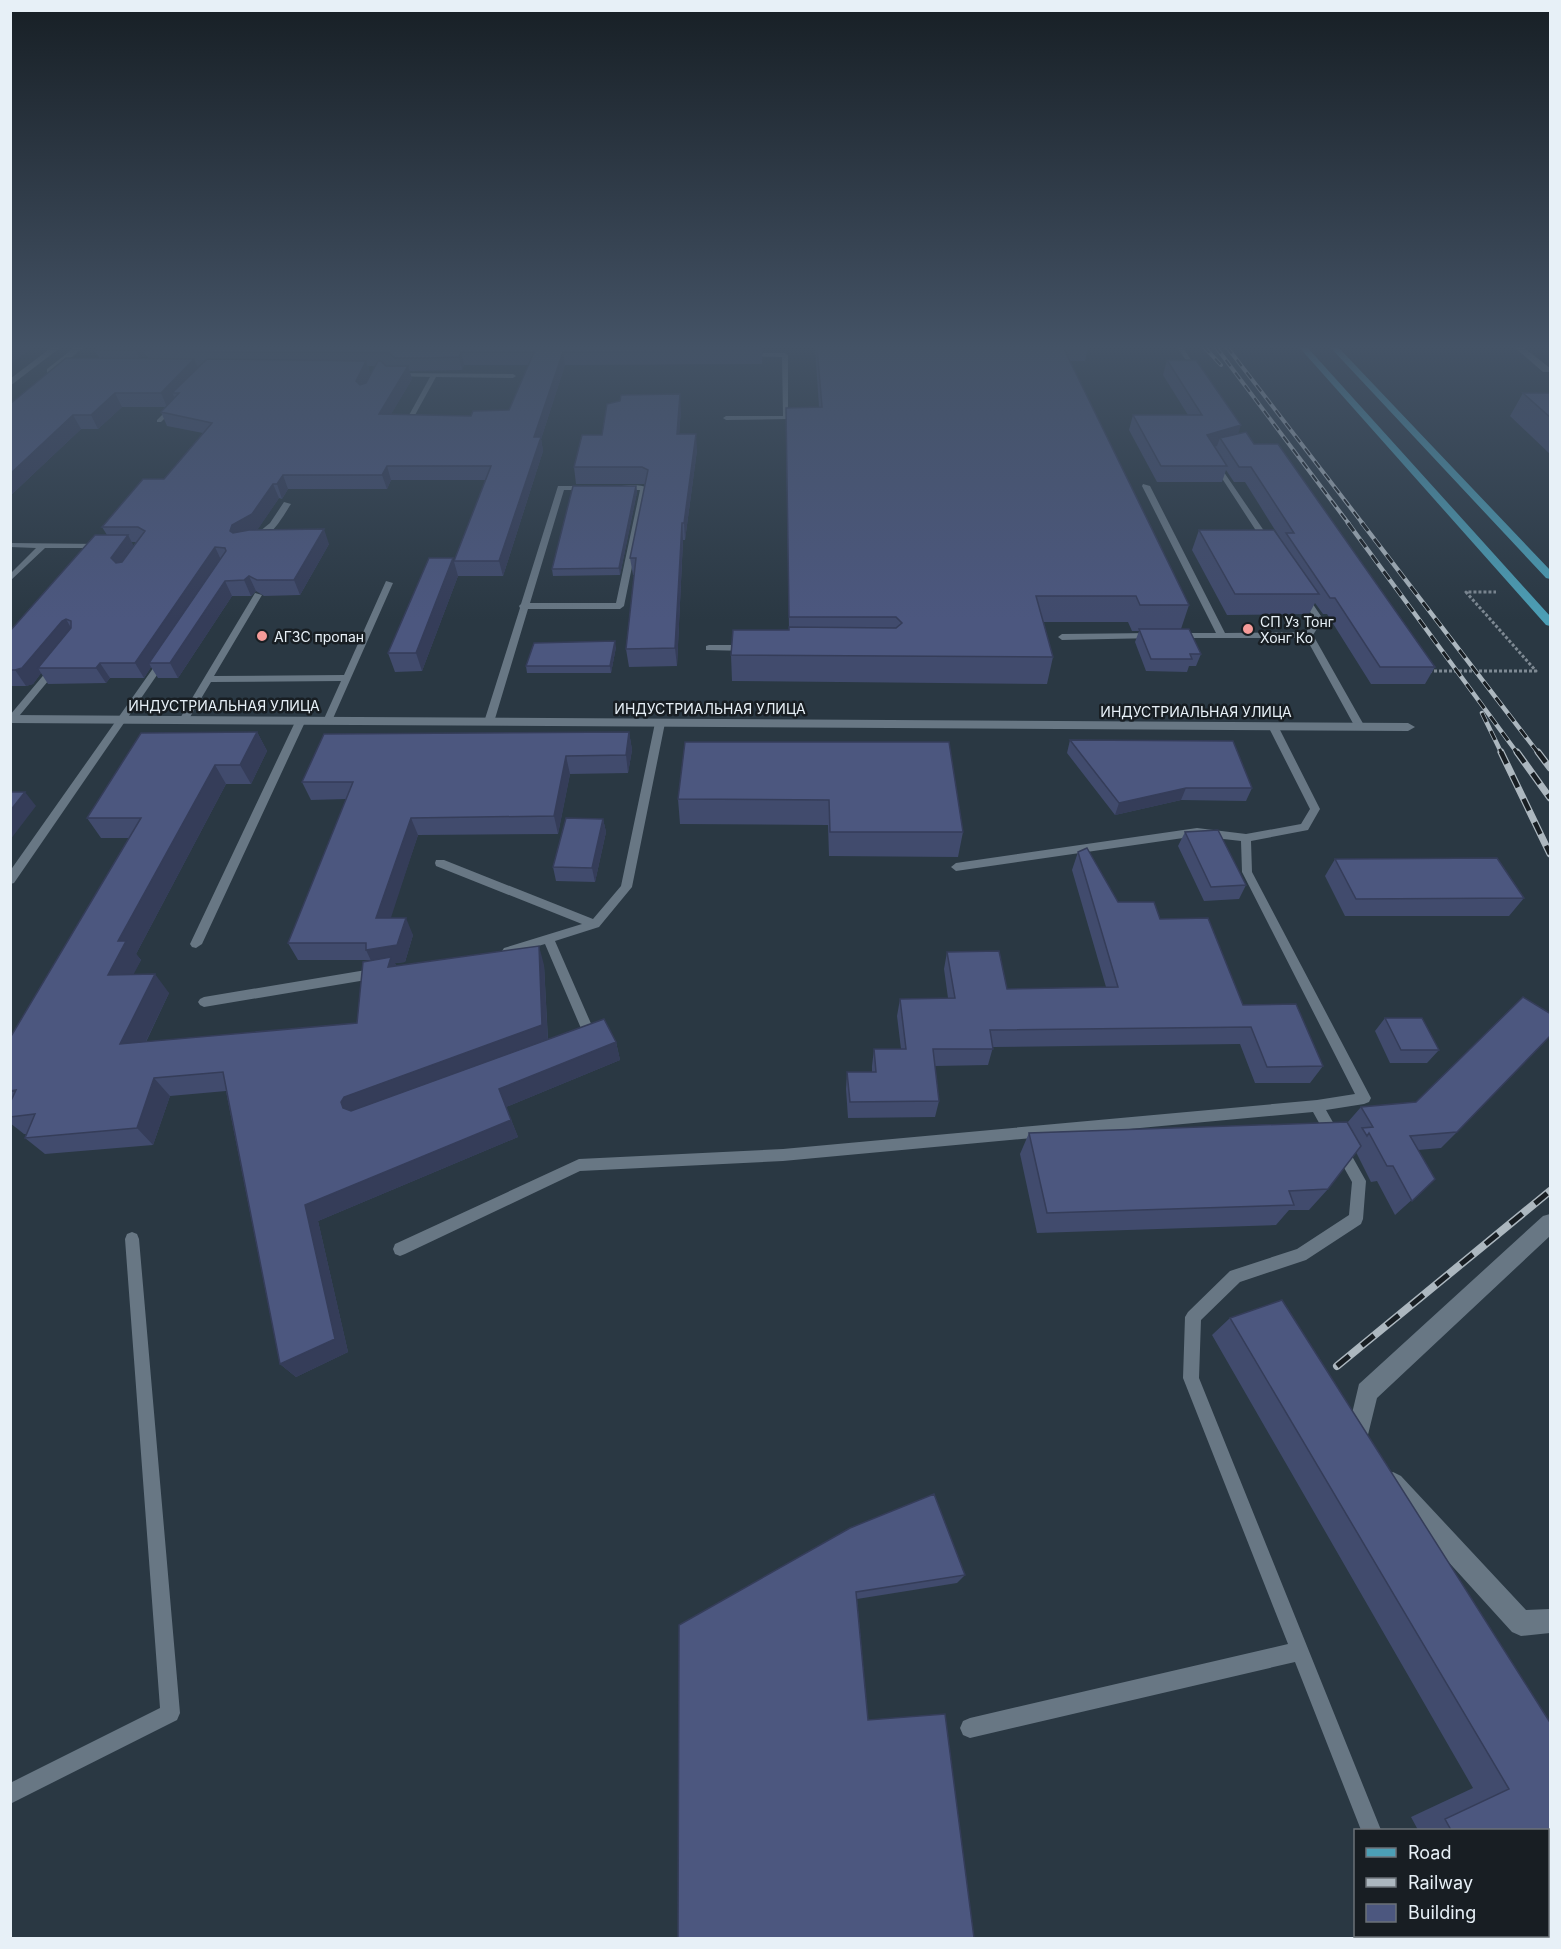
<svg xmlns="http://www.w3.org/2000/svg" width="1561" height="1949" viewBox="0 0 1561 1949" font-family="Inter,sans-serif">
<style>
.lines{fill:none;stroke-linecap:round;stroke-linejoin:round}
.path{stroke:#7e8993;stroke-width:3;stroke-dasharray:3 2;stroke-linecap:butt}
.service{fill:#687784;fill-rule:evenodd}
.minor{fill:#687784;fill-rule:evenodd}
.secondary{fill:#687784;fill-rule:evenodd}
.primary{fill:#4c9fb6;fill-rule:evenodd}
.rail-far3-casing{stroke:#acb7bf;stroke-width:4}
.rail-far2-casing{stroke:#acb7bf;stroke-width:4.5}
.rail-far1-casing{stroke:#acb7bf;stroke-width:7}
.rail-casing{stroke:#acb7bf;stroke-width:8}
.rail-far3{stroke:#181e23;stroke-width:2;stroke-dasharray:8;stroke-linecap:butt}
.rail-far2{stroke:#181e23;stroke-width:3;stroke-dasharray:10;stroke-linecap:butt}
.rail-far1{stroke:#181e23;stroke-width:4.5;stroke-dasharray:13;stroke-linecap:butt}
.rail{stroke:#181e23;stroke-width:5;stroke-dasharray:16;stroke-linecap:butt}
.wall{fill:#414b6d;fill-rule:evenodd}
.shaded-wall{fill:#353d59}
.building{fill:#4c577f;stroke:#353d59;stroke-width:1.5}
.poi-dot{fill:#f59b99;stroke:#181e23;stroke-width:2}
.labels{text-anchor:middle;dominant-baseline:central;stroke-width:5;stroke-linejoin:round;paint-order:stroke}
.far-poi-label{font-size:14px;fill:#e7f0f7;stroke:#181e23;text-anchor:start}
.far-street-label{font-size:14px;fill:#e7f0f7;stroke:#181e23}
</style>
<rect width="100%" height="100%" fill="#2a3843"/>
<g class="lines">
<!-- path -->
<path class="path" d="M 1429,671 L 1536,671 L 1466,592 L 1496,592"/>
<!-- service -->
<path class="service" d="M 1177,347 L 1183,347 L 1200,375 L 1196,375 Z
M 745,353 L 785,353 L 788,355 L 788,419 L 726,420 L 723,418 L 726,416 L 783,416 L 782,357 L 743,356 Z
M 394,373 L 513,374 L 516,376 L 513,378 L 436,377 L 415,415 L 426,417 C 422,420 412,420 408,417 L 430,377 L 392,376 Z
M 172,405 L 177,406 L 161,422 L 157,422 L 157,420 Z
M 1213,462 L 1217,462 L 1273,544 L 1272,546 L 1266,546 L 1212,463 Z
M 1143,484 L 1150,486 L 1225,633 L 1306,632 L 1315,619 L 1299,596 L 1306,594 L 1323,619 L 1313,635 L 1365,727 L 1363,729 L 1360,730 L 1355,727 L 1306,638 L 1173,638 L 1173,634 L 1176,633 L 1216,633 L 1142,486 Z
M 558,486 L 588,486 L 592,488 L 588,490 L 564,490 L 530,603 L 616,603 L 640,490 L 620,490 L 616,488 C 623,484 641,484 648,488 L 624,606 L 620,609 L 528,609 L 494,722 L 492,724 L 486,724 L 484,722 L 520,608 L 519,606 L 521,604 Z
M 284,502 L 291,504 C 283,516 271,540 254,540 L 254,536 L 270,523 Z
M 10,543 L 100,544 L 104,546 L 100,548 L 45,548 L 10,581 L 10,574 L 36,548 L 10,547 Z
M 386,581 L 393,583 L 331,723 L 328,724 L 323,721 L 341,681 L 211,682 L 187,722 L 181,722 L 179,720 L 255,593 L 262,595 L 214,676 L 344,675 Z
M 1152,633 L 1155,634 L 1155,638 L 1062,640 L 1058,637 L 1062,634 Z
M 709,645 L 747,645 L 751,648 L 747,651 L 706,650 L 706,646 Z
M 164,656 L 168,659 L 14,883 L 10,884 L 10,871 L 161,657 Z
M 55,664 L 58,665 L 58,669 L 15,721 L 10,722 L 10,715 L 52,665 Z
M 301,717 L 306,720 L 202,944 L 196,948 L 192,947 L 190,944 L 296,720 Z
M 660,720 L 665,723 L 632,887 L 599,927 L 555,941 L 596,1035 L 594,1039 L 585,1042 L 581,1041 L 579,1037 L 583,1033 L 545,944 L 508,955 L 502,951 L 504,948 L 582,924 L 436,866 L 435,863 L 436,860 L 444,860 L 593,919 L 621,886 L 655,723 Z
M 1273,723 L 1278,726 L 1320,809 L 1308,830 L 1251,841 L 1252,872 L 1371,1098 L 1369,1102 L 1364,1104 L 1326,1110 L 1366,1181 L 1363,1219 L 1361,1224 L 1306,1260 L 1240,1282 L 1201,1320 L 1199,1378 L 1381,1830 L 1361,1830 L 1295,1662 L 970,1738 L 963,1735 L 960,1728 L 963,1721 L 970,1718 L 1288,1644 L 1183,1378 L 1185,1317 L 1188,1312 L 1230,1271 L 1297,1249 L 1349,1215 L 1352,1182 L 1313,1112 L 783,1161 L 580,1171 L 405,1254 L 400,1256 L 395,1254 L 393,1249 L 395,1244 L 579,1159 L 783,1149 L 1317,1100 L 1355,1094 L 1242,872 L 1241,841 L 1197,836 L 956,871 L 951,867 L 956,863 L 1197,828 L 1246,834 L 1301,824 L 1310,809 L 1268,726 Z
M 378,968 L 382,970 L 384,973 L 382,976 L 378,978 L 204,1007 L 200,1005 L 198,1002 L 200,999 L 204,997 Z
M 132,1232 L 137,1234 L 139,1239 L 180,1713 L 177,1720 L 10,1804 L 10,1783 L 160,1708 L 125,1239 L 127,1234 Z"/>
<!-- minor -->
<path class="minor" d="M 1514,347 L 1523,347 L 1550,368 L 1550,372 L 1543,372 Z
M 10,715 L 1408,723 L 1415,727 L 1408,731 L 10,723 Z
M 1550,1214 L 1550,1236 L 1377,1398 L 1364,1451 L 1356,1454 L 1348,1451 L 1345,1443 L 1359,1384 L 1543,1216 Z
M 1393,1472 L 1401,1476 L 1526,1610 L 1550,1609 L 1550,1633 L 1521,1636 L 1512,1632 L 1385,1492 L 1381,1484 L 1385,1476 Z"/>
<!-- secondary -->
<path class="secondary" d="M 52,347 L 61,347 L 10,386 L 10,379 Z
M 75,347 L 84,347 L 53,373 L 47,373 L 47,369 Z"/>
<!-- primary -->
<path class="primary" d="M 1299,347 L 1307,347 L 1550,616 L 1550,626 L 1546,625 Z
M 1330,347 L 1338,347 L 1550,570 L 1550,579 L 1546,578 Z"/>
<defs>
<path id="rail-far3" d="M 1204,347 L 1221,365
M 1216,347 L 1349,524
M 1227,347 L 1363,524"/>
<path id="rail-far2" d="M 1348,523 L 1518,754
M 1362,523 L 1539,754
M 1482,713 L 1502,754"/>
<path id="rail-far1" d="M 1501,752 L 1550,854
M 1517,752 L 1550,798
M 1538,752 L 1550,768"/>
<path id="rail" d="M 1337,1366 L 1550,1191"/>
</defs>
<!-- rail-far3 casing -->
<use href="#rail-far3" class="rail-far3-casing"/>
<!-- rail-far2 casing -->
<use href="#rail-far2" class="rail-far2-casing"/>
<!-- rail-far1 casing -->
<use href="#rail-far1" class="rail-far1-casing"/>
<!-- rail casing -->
<use href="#rail" class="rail-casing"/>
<!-- rail-far3 -->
<use href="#rail-far3" class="rail-far3"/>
<!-- rail-far2 -->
<use href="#rail-far2" class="rail-far2"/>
<!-- rail-far1 -->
<use href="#rail-far1" class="rail-far1"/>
<!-- rail -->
<use href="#rail" class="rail"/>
</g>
<!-- wall -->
<path class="wall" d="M 99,347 L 763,347 L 762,364 L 565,365 L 541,439 L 543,451 L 503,576 L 458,576 L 422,671 L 395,672 L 388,653 L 454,561 L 486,480 L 391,480 L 387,489 L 288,489 L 282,499 L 279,498 L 257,530 L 329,544 L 300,595 L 264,596 L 256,591 L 251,596 L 232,596 L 178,678 L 158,678 L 151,667 L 144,678 L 110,678 L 106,683 L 48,684 L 41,673 L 33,684 L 26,686 L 10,686 L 10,631 L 107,535 L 102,527 L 164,479 L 203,433 L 167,426 L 161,412 L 166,407 L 122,407 L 98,429 L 81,429 L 10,496 L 99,358 L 95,350 ZM 147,356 L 148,358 L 139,358 ZM 464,365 L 529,365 L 509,410 L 471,416 L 391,414 L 412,379 L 409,371 L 462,370 ZM 368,366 L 375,366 L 370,374 ZM 131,542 L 136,542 L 133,546 Z
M 815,347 L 1088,347 L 1085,361 L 1070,361 L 1189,605 L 1181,629 L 1201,654 L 1196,666 L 1189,666 L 1187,672 L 1146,671 L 1135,642 L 1139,631 L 1132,631 L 1128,622 L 1043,622 L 1053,657 L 1047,684 L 732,681 L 731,655 L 789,630 L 786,431 L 819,407 Z
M 1167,360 L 1239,434 L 1254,444 L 1435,667 L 1425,684 L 1371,684 L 1327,614 L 1323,614 L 1315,603 L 1309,614 L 1227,615 L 1192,550 L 1199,530 L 1280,538 L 1245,482 L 1234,482 L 1226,470 L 1222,482 L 1157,482 L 1129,430 L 1133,415 L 1188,415 L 1163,375 Z
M 1523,393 L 1551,393 L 1551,455 L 1510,416 Z
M 681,410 L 679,434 L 697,450 L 685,540 L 683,540 L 677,666 L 629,667 L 626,649 L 634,575 L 633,575 L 630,558 L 645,485 L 644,484 L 576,484 L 574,467 Z
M 636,486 L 637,492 L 620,575 L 553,576 L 552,569 Z
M 616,647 L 611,673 L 527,673 L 526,666 Z
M 257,732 L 267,751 L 251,784 L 226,784 L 136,954 L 141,960 L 133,974 L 169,993 L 146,1042 L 357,1023 L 371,960 L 298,960 L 288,943 L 346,799 L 311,800 L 302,782 L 629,732 L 632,750 L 628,773 L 570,774 L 558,834 L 418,835 L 390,918 L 413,935 L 405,962 L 395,963 L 396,966 L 544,965 L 548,1039 L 616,1042 L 620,1060 L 506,1107 L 518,1137 L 318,1221 L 348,1352 L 296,1377 L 280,1364 L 226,1091 L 170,1096 L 153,1145 L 45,1154 L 25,1138 L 26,1134 L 24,1134 L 10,1123 L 10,1038 L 129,838 L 101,838 L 87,818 Z
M 1070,740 L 1252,788 L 1246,801 L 1181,800 L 1115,815 L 1067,753 Z
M 685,742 L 963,832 L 958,857 L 829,856 L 828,825 L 680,824 L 678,799 Z
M 603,819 L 606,832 L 595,882 L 556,881 L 553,867 Z
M 1185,832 L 1246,885 L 1239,899 L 1204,901 L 1178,846 Z
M 1078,852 L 1118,902 L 1160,919 L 1243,1005 L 1323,1066 L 1310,1083 L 1255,1083 L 1240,1044 L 993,1047 L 988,1065 L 935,1066 L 939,1101 L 935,1117 L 848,1118 L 846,1089 L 847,1072 L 872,1072 L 872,1066 L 874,1049 L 901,1049 L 897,1016 L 900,999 L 948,998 L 944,969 L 947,952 L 1007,989 L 1106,987 L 1072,870 Z
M 1335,859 L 1524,898 L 1509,916 L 1345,916 L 1325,876 Z
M 1385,1018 L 1439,1050 L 1427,1063 L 1390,1063 L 1375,1031 Z
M 1361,1107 L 1457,1132 L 1441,1148 L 1418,1150 L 1435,1179 L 1395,1215 L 1377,1181 L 1371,1182 L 1356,1152 L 1328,1189 L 1309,1210 L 1289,1210 L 1276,1225 L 1037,1233 L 1020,1154 L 1029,1133 L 1347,1123 Z
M 1230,1318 L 1548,1830 L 1418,1830 L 1411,1817 L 1473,1788 L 1212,1335 Z
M 850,1528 L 965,1575 L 957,1583 L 857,1599 L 868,1720 L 678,1938 Z"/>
<!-- shaded-wall -->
<path class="shaded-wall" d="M 14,347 L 33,347 L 10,365 L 10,350 Z
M 124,347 L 166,347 L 144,351 L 146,356 L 139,358 L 136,350 Z
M 461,352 L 464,365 L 462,370 L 459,357 Z
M 563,352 L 565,365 L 541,439 L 543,451 L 503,576 L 499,561 L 534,437 Z
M 194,359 L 200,372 L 172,393 L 175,398 L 167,407 L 161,393 Z
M 366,361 L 370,374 L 360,394 L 356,381 Z
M 408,366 L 412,379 L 383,428 L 379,414 Z
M 115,393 L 122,407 L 98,429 L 91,415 Z
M 680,394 L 681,410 L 678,450 L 677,434 Z
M 73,415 L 81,429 L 10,496 L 10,474 Z
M 1241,425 L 1236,441 L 1220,438 L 1217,446 L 1202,450 L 1207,435 Z
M 696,434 L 697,450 L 685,540 L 684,523 Z
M 387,466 L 391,480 L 387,489 L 382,475 Z
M 283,475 L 288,489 L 282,499 L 277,484 Z
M 273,484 L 279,498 L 258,529 L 238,540 L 230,531 L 232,525 Z
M 636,486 L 637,492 L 620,575 L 619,568 Z
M 682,523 L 683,540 L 677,666 L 675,648 Z
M 324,529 L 329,544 L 300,595 L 294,580 Z
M 128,535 L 136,550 L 119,573 L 111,558 Z
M 215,547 L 222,562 L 149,663 L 151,667 L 144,678 L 135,663 Z
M 453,558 L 458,576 L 422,671 L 416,653 Z
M 249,576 L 256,591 L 251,596 L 244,580 Z
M 225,581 L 232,596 L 178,678 L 170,663 Z
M 66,619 L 75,635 L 38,668 L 41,673 L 33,684 L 26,686 L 15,670 L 62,621 Z
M 615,641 L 616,647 L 611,673 L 610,666 Z
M 100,663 L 110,678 L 106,683 L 96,668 Z
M 257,732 L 267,751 L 251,784 L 240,765 Z
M 629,732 L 632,750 L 628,773 L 626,755 Z
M 566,756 L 570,774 L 558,834 L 554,816 Z
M 215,765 L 226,784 L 136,954 L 141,960 L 124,993 L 108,975 L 118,941 Z
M 1186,788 L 1181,800 L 1115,815 L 1119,803 Z
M 25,792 L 36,806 L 10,840 L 10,811 Z
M 411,818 L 418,835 L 385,936 L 376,918 Z
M 603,819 L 606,832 L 595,882 L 592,868 Z
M 406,918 L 413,935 L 405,962 L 395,963 L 400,976 L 374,967 L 366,950 Z
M 539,946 L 544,965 L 548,1043 L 355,1114 L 343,1108 L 341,1102 L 344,1097 Z
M 155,974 L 169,993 L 136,1062 L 120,1044 Z
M 616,1042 L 620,1060 L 506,1107 L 518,1137 L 318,1221 L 348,1352 L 296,1377 L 280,1364 L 305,1205 L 499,1089 Z
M 154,1078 L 170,1096 L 153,1145 L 137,1128 Z"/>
<!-- building -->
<path class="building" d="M 99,347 L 124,347 L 136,350 L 95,350 Z
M 154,347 L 762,347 L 762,351 L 563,352 L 534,437 L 541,437 L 499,561 L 454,561 L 491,466 L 387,466 L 382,475 L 283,475 L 277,484 L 273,484 L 252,514 L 232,525 L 230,531 L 233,533 L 249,530 L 324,529 L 294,580 L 257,580 L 249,576 L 244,580 L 225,581 L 170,663 L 149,663 L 226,551 L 225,548 L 215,547 L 135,663 L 100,663 L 96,668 L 38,668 L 71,628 L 71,621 L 66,619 L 62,621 L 22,668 L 15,670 L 10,670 L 10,631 L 95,535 L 128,535 L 111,558 L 116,563 L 122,562 L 145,531 L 138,527 L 102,527 L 143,479 L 164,479 L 212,423 L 161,412 L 179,393 L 172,393 L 207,359 L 366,361 L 356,381 L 360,385 L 366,383 L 378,361 L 381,361 L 386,366 L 408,366 L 379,414 L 471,416 L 473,411 L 509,410 L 534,352 L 461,352 L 459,357 L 430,358 L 395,358 L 390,353 L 144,351 Z
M 817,347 L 1063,347 L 1189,605 L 1140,605 L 1136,596 L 1036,596 L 1053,657 L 731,655 L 733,630 L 789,630 L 789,627 L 896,628 L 902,623 L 896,617 L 789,617 L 786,408 L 822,407 Z
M 66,358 L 194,359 L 161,393 L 115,393 L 91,415 L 73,415 L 10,474 L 10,404 Z
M 1167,360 L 1196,360 L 1241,425 L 1207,435 L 1227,466 L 1161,466 L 1133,415 L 1202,415 Z
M 1523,393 L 1551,393 L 1551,418 Z
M 680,394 L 677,434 L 696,434 L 684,523 L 682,523 L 675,648 L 626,649 L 636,558 L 630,558 L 648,470 L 642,467 L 574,467 L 582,435 L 602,435 L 607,404 L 620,401 L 621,395 Z
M 1246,432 L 1254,444 L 1278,444 L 1435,667 L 1380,667 L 1335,598 L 1330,598 L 1286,533 L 1294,533 L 1251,467 L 1239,467 L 1220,438 Z
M 573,486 L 636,486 L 619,568 L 552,569 Z
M 1199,530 L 1274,530 L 1319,594 L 1235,594 Z
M 429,558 L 453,558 L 416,653 L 388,653 Z
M 1139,629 L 1189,629 L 1201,654 L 1190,654 L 1192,659 L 1151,659 Z
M 615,641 L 610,666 L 526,666 L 534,643 Z
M 257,732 L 240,765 L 215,765 L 118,941 L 126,941 L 108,975 L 155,974 L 120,1044 L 357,1023 L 363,962 L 391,957 L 388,967 L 539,946 L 542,1025 L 344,1097 L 341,1102 L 343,1108 L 351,1111 L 604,1019 L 616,1042 L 499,1089 L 511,1120 L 305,1205 L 335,1339 L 280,1364 L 223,1072 L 154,1078 L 137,1128 L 25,1138 L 35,1114 L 10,1117 L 10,1103 L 16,1090 L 10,1091 L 10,1038 L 141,818 L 87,818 L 141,733 Z
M 629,732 L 626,755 L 566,756 L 554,816 L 411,818 L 376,918 L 406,918 L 397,945 L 366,950 L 366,943 L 288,943 L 353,782 L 302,782 L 324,734 Z
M 1070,740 L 1233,741 L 1252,788 L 1186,788 L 1119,803 Z
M 685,742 L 949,742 L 963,832 L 830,832 L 829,800 L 678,799 Z
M 10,792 L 25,792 L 10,811 Z
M 566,818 L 603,819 L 592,868 L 553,867 Z
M 1218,830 L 1246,885 L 1211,887 L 1185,832 Z
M 1087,848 L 1118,902 L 1154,902 L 1160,919 L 1208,918 L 1243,1005 L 1296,1004 L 1323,1066 L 1267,1067 L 1251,1027 L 990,1030 L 993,1049 L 933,1049 L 939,1101 L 850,1102 L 847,1072 L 876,1072 L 874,1049 L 906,1049 L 900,999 L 955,998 L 947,952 L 999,951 L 1007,989 L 1118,987 L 1078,852 Z
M 1497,858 L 1524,898 L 1356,899 L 1335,859 Z
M 1523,997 L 1551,1014 L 1551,1035 L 1457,1132 L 1410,1136 L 1435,1179 L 1412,1201 L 1393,1166 L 1387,1166 L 1369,1133 L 1367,1136 L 1362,1128 L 1373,1127 L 1361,1107 L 1416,1102 Z
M 1385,1018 L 1422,1018 L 1439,1050 L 1401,1050 Z
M 1347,1122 L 1361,1146 L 1328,1189 L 1289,1191 L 1294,1205 L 1047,1213 L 1029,1133 Z
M 1282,1300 L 1551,1724 L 1551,1900 L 1548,1901 L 1548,1830 L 1451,1830 L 1445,1819 L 1509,1789 L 1230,1318 Z
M 934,1494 L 965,1575 L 856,1592 L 868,1720 L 945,1714 L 974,1938 L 678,1938 L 679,1625 L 850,1528 Z"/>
<!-- sky -->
<linearGradient id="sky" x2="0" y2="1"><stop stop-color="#171f25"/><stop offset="0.56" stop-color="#445366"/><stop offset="1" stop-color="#445366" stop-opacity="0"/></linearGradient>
<rect width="1561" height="620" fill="url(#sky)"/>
<!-- markers -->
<g class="poi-dot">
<circle cx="1248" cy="629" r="6"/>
<circle cx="262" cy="636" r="6"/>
</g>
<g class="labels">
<!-- far-poi labels -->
<g class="far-poi-label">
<text x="1260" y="621">СП Уз Тонг<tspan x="1260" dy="16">Хонг Ко</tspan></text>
<text x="274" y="636">АГЗС пропан</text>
</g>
<!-- far-street labels -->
<g class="far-street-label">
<text x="224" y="705">ИНДУСТРИАЛЬНАЯ УЛИЦА</text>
<text x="710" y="708">ИНДУСТРИАЛЬНАЯ УЛИЦА</text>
<text x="1196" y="711">ИНДУСТРИАЛЬНАЯ УЛИЦА</text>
</g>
</g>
<!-- border -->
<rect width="1561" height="1949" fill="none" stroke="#e7f0f7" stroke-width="24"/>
<!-- legend -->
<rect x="1354" y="1829" width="195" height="108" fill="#181e23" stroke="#6b7278" stroke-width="1.5"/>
<rect x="1366" y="1848" width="30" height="9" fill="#4c9fb6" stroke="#6b7278" stroke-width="1.5"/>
<text x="1408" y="1859" font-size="18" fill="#e7f0f7">Road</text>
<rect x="1366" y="1878" width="30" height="9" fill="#acb7bf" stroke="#6b7278" stroke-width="1.5"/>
<text x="1408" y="1889" font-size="18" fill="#e7f0f7">Railway</text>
<rect x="1366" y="1904" width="30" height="18" fill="#4c577f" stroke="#6b7278" stroke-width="1.5"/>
<text x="1408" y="1919" font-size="18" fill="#e7f0f7">Building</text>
</svg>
